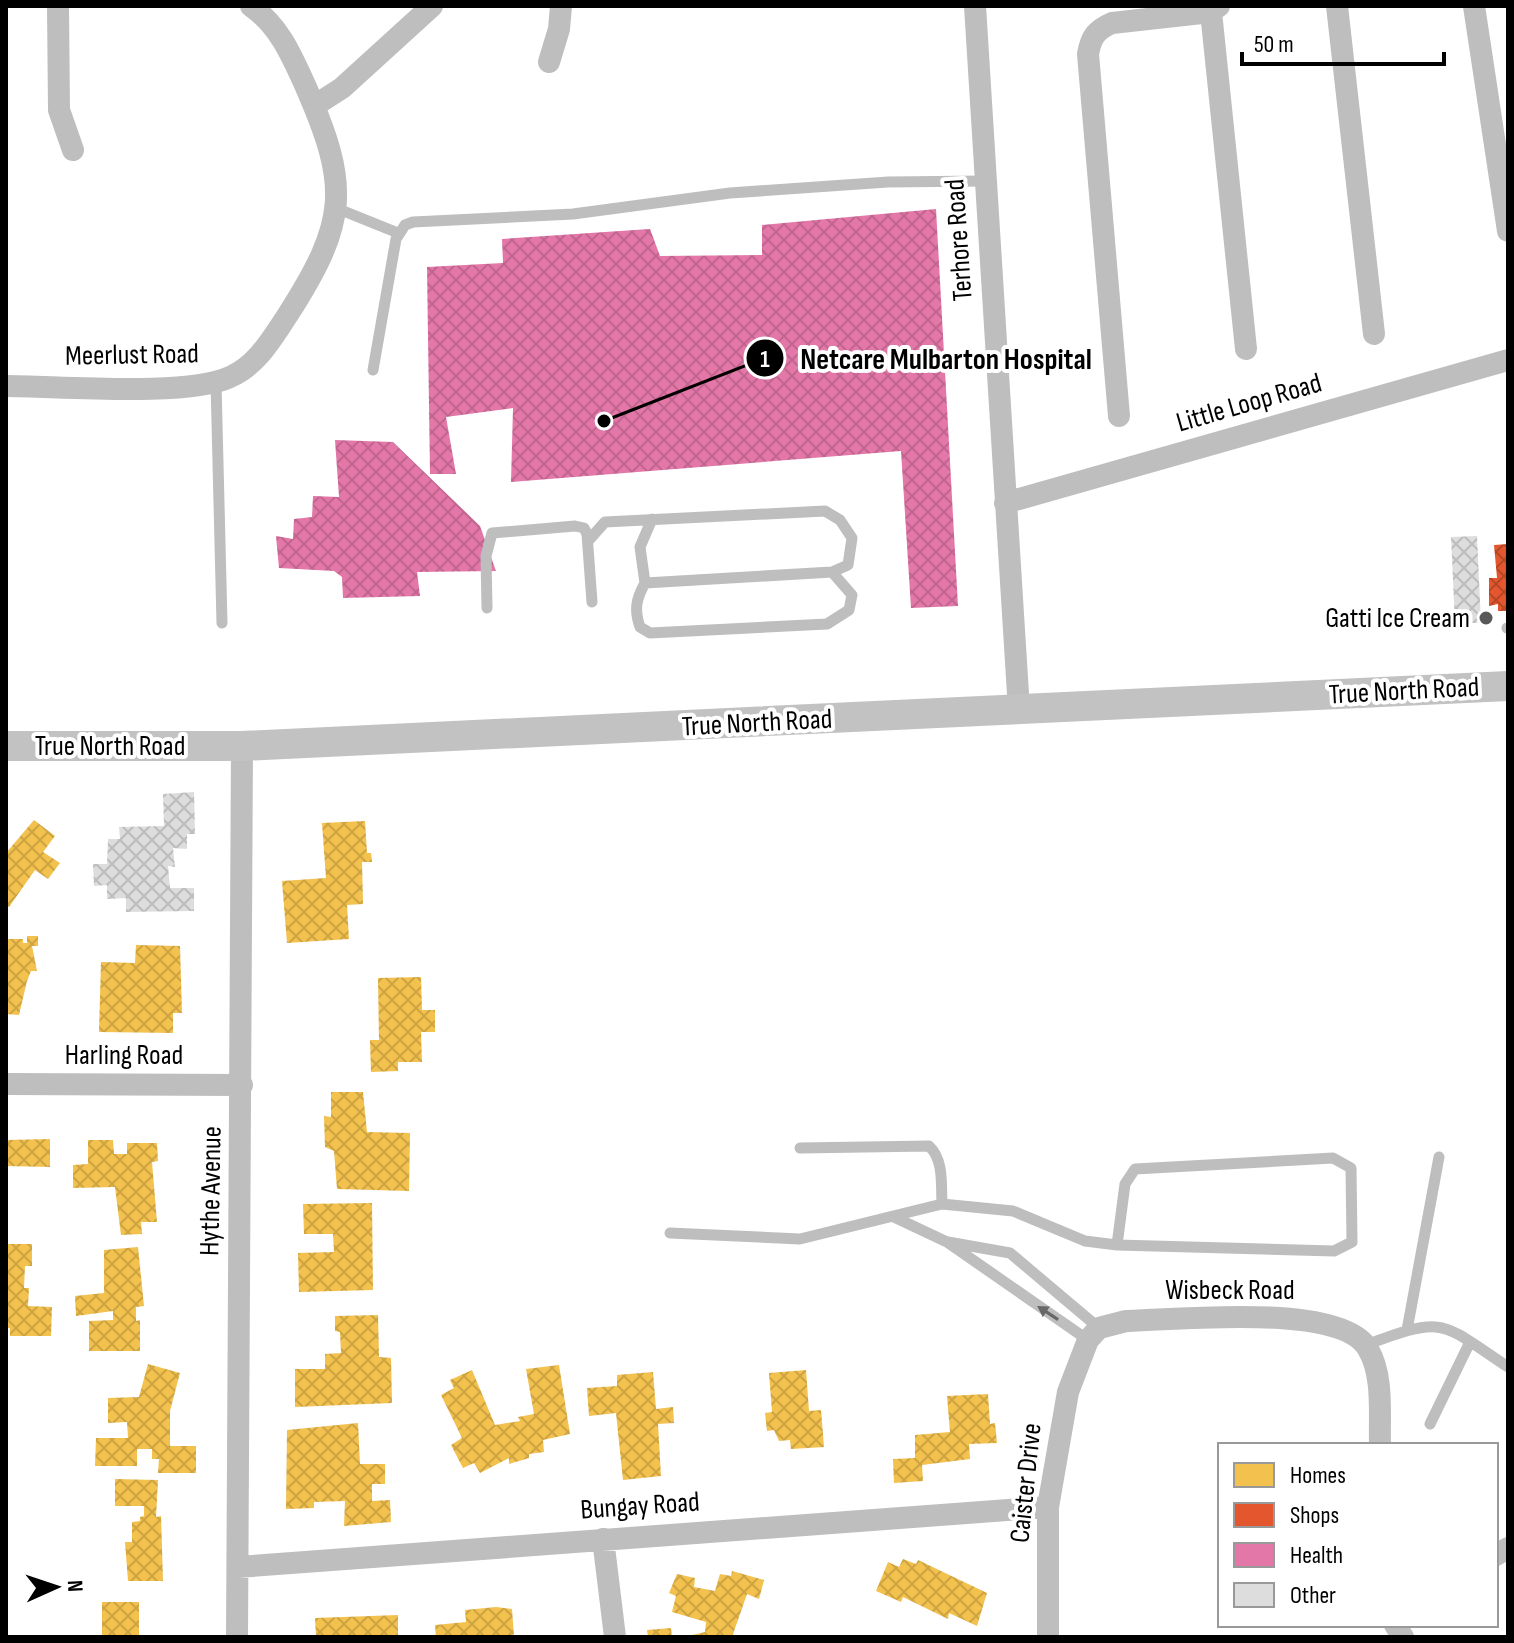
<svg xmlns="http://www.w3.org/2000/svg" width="1514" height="1643" viewBox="0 0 1514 1643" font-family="'Sofia Sans Condensed',sans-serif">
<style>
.homes{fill:url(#homes-cross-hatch)}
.shops{fill:url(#shops-cross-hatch)}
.health{fill:url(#health-cross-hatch)}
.building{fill:url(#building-cross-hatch)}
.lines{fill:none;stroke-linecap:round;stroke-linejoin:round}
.lane{stroke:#bebebe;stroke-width:11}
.street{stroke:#bebebe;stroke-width:22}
.secondary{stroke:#c2c2c2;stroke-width:30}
.oneway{fill:#686868}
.poi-dot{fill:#595959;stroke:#fff;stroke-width:3}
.labels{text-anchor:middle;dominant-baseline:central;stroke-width:8;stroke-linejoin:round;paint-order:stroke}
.street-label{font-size:28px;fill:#000;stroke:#fff}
.poi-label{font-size:28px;fill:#000;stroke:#fff;text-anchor:end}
.leader{fill:none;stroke:#000;stroke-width:3}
.callout-dot{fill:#000;stroke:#fff;stroke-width:3}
.mark-label{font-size:24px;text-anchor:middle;font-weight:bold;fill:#fff}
.callout-label{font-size:30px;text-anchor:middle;font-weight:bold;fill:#000;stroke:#fff;stroke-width:8;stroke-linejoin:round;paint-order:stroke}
</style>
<defs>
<pattern id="homes-cross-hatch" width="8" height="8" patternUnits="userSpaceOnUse" patternTransform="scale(2)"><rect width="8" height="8" fill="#f2c14e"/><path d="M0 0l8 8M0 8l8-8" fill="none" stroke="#cea442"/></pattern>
<pattern id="shops-cross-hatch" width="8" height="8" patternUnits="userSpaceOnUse" patternTransform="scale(2)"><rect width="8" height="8" fill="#e4572e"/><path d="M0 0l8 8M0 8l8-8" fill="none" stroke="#b64625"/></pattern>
<pattern id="health-cross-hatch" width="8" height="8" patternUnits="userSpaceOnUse" patternTransform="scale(2)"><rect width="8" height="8" fill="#e377a8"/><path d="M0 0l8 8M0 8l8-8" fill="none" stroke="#c1658f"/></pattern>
<pattern id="building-cross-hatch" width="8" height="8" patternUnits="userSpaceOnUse" patternTransform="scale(2)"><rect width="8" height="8" fill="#ddd"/><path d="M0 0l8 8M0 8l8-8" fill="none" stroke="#bcbcbc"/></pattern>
</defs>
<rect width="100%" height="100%" fill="#fff"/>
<!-- homes -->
<path class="homes" d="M 34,820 L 55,836 L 43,852 L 60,863 L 48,879 L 35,870 L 9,907 L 6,905 L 6,853 Z
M 365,821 L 367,853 L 371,853 L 372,862 L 362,862 L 363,904 L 347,905 L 349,939 L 287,943 L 282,881 L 326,878 L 322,823 Z
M 27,936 L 38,936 L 38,946 L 32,946 L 37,971 L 31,971 L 27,981 L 19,1015 L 6,1014 L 6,939 L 23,939 L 23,943 L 27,943 Z
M 136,945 L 180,946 L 182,1013 L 173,1013 L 173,1033 L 99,1032 L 101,962 L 135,963 Z
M 421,977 L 422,1010 L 435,1010 L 435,1032 L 421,1032 L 422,1062 L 398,1062 L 398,1071 L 371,1072 L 370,1040 L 379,1040 L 378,978 Z
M 331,1092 L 363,1092 L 367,1132 L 410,1133 L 409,1191 L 337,1189 L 334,1151 L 325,1147 L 324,1116 L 331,1117 Z
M 50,1139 L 50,1167 L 6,1166 L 6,1140 Z
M 88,1140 L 113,1140 L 114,1154 L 127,1154 L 127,1143 L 157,1143 L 158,1161 L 152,1162 L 157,1222 L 141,1222 L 142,1234 L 121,1235 L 115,1187 L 73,1188 L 73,1165 L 88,1164 Z
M 372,1203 L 373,1290 L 299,1292 L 298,1253 L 334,1252 L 333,1234 L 304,1234 L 303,1204 Z
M 6,1244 L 32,1244 L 32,1266 L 25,1266 L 24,1288 L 29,1288 L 28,1306 L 52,1307 L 51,1336 L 10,1336 L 10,1328 L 6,1328 Z
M 138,1247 L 144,1306 L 136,1307 L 136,1321 L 140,1320 L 140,1351 L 89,1351 L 89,1321 L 113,1320 L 113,1311 L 76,1316 L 75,1296 L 104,1293 L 104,1250 Z
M 378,1315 L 379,1357 L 391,1358 L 392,1403 L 295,1407 L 295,1369 L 325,1369 L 325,1354 L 341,1353 L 340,1332 L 335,1331 L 335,1316 Z
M 148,1364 L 180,1373 L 170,1411 L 170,1446 L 196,1446 L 196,1473 L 158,1473 L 159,1459 L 152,1459 L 152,1449 L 137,1449 L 137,1466 L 95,1466 L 96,1438 L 128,1438 L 127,1422 L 108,1423 L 108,1398 L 139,1397 Z
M 559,1365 L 570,1434 L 543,1440 L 544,1452 L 529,1454 L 529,1458 L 509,1464 L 509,1458 L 480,1473 L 474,1463 L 463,1468 L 451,1445 L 462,1438 L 441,1395 L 454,1388 L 450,1380 L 472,1370 L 495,1425 L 520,1421 L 518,1417 L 534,1414 L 526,1369 Z
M 806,1370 L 809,1411 L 821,1410 L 824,1447 L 791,1449 L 790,1440 L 779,1441 L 774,1430 L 767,1431 L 765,1413 L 772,1412 L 769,1373 Z
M 653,1372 L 656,1409 L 673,1407 L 674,1423 L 658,1424 L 661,1476 L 623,1480 L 616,1413 L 589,1416 L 587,1388 L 617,1386 L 617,1375 Z
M 988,1394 L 990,1424 L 995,1423 L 997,1443 L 969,1444 L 970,1459 L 922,1465 L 923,1481 L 894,1483 L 893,1459 L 915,1458 L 915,1435 L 950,1432 L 947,1396 Z
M 358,1423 L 360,1464 L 385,1464 L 385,1484 L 372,1484 L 372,1501 L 390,1500 L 391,1522 L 344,1526 L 345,1501 L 314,1502 L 314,1508 L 286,1509 L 287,1430 Z
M 115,1479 L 158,1480 L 156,1517 L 161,1516 L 163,1581 L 128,1581 L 125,1542 L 132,1542 L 132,1522 L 140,1521 L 140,1517 L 144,1516 L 144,1506 L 115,1506 Z
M 903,1559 L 916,1564 L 918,1560 L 987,1593 L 977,1626 L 949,1613 L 948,1619 L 903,1597 L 901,1602 L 876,1591 L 888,1562 L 899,1567 Z
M 732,1571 L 764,1580 L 759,1599 L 747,1594 L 732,1637 L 684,1637 L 705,1632 L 706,1622 L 672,1612 L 676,1596 L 669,1593 L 677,1574 L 695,1578 L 694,1587 L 715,1591 L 720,1574 L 731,1576 Z
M 102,1602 L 139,1602 L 139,1637 L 102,1637 Z
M 496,1607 L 512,1609 L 514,1637 L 436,1637 L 435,1625 L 466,1622 L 465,1610 Z
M 398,1615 L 398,1637 L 316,1637 L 315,1618 Z
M 671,1628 L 672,1637 L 648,1637 L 647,1630 Z"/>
<!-- shops -->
<path class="shops" d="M 1508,544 L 1508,611 L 1498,611 L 1498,604 L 1489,606 L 1489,578 L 1497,578 L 1494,545 Z"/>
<!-- health -->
<path class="health" d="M 936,209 L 958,606 L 911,608 L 901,451 L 511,482 L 513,408 L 446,417 L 456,474 L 430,474 L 427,267 L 503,263 L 502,239 L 650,229 L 660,256 L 762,255 L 762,225 Z
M 335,440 L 393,442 L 480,526 L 496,571 L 417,572 L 420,596 L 343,598 L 342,577 L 334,571 L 279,568 L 276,536 L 293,539 L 294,519 L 312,517 L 313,496 L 339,497 Z"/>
<!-- building -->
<path class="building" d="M 1477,536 L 1481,623 L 1455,623 L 1451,537 Z
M 194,792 L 195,834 L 187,834 L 187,849 L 173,848 L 175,867 L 168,866 L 170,888 L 194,888 L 194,911 L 126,912 L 126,898 L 107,899 L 107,885 L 94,886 L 93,864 L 107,864 L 108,839 L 120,839 L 119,827 L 164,826 L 163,794 Z"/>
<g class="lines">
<!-- lane -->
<path class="lane" d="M 336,208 L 398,233
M 373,370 L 396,239 L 405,225 L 413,222 L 573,214 L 730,193 L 888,182 L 985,181
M 216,383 L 222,623
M 588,541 L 605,522 L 825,511 L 840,520 L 852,538 L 848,565 L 832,572 L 645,583 L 640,547 L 652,519
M 645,583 C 636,599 634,610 640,627 L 650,633 L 827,624 L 849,610 L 852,595 L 832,572
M 487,608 L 486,556 L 492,533 L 575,526 L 584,528 L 587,534 L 592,602
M 1507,628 L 1508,628
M 800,1148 L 929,1146 C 944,1160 941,1184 942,1204
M 894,1217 L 947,1242 L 1088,1340
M 670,1233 L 800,1239 L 942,1204 L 1013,1211 L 1085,1241 L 1117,1245 L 1334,1251 L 1352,1242 L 1351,1168 L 1333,1158 L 1135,1169 L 1125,1184 L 1117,1245
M 948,1242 L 1010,1253 L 1099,1328
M 1407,1330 L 1439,1157
M 1366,1345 C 1446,1315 1440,1322 1508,1367
M 1430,1424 L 1470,1342"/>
<!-- street -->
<path class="street" d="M 58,6 L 59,110 L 73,150
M 975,6 L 1019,710
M 1337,6 L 1374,334
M 1474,6 L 1508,231
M 1211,12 L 1246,349
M 549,62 L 559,29 L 561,6
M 314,106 L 342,88 L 432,6
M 6,386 C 58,386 188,397 230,377 C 257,365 271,340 287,316 C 348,221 350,187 305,85 C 291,54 279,26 251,6
M 1119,416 L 1088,54 C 1091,37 1096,30 1112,23 L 1211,12 L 1219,6
M 1005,503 L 1508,360
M 6,1084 L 242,1085
M 603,1539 L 615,1637
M 1496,1555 L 1508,1548
M 238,1567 L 1048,1507
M 1395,1625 L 1403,1637
M 237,1637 L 242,746
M 1048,1637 L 1048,1507 L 1068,1392 L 1088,1340 L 1099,1328 L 1126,1321 C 1176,1320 1342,1302 1368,1349 C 1384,1376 1379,1414 1380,1445"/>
<!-- secondary -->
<path class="secondary" d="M 6,746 L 242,746 L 1508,686"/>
</g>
<!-- one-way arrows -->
<defs><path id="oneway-solid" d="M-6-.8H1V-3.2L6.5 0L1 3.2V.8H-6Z" transform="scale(2)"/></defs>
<use class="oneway" href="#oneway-solid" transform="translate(1048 1313) rotate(-147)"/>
<!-- markers -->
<circle class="poi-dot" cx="1486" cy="618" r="8"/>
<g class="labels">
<!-- street labels -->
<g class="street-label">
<text transform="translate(959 240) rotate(-94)">Terhore Road</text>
<text transform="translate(132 355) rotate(-1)">Meerlust Road</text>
<text transform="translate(1249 403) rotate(-16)">Little Loop Road</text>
<text transform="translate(1404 691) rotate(-3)">True North Road</text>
<text transform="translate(757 723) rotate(-3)">True North Road</text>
<text x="110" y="746">True North Road</text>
<text x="124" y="1055">Harling Road</text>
<text transform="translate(211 1191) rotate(-89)">Hythe Avenue</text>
<text x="1230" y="1290">Wisbeck Road</text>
<text transform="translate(1026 1483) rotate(-84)">Caister Drive</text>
<text transform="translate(640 1506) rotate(-4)">Bungay Road</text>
</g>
<!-- poi labels -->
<g class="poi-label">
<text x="1470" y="618">Gatti Ice Cream</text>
</g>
</g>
<!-- callouts -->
<path class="leader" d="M604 421L765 358"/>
<g class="callout-dot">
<circle cx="604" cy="421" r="8"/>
<circle cx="765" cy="358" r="20"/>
</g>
<g class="mark-label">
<text x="765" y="367">1</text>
</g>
<g class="callout-label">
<text x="946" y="369">Netcare Mulbarton Hospital</text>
</g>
<!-- border -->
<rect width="1514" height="1643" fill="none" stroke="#000000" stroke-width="16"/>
<!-- legend -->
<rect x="1218" y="1443" width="280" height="184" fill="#ffffff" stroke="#999999" stroke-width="2"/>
<rect x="1234" y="1463" width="40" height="24" fill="#f2c14e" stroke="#999999" stroke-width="2"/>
<text x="1290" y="1483" font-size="24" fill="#000000">Homes</text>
<rect x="1234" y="1503" width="40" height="24" fill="#e4572e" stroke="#999999" stroke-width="2"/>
<text x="1290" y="1523" font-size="24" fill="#000000">Shops</text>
<rect x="1234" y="1543" width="40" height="24" fill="#e377a8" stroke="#999999" stroke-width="2"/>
<text x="1290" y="1563" font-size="24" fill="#000000">Health</text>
<rect x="1234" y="1583" width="40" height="24" fill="#dddddd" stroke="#999999" stroke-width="2"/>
<text x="1290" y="1603" font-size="24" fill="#000000">Other</text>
<!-- north arrow -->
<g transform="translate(56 1587) rotate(87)" stroke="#ffffff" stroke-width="6" paint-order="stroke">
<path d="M0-6L14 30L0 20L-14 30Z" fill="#000000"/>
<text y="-12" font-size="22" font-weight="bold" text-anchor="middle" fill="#000000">N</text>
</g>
<!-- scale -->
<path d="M1242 52v12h202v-12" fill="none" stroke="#000000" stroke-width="4"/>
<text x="1254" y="52" font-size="24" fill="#000000" stroke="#ffffff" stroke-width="6" paint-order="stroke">50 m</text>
</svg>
